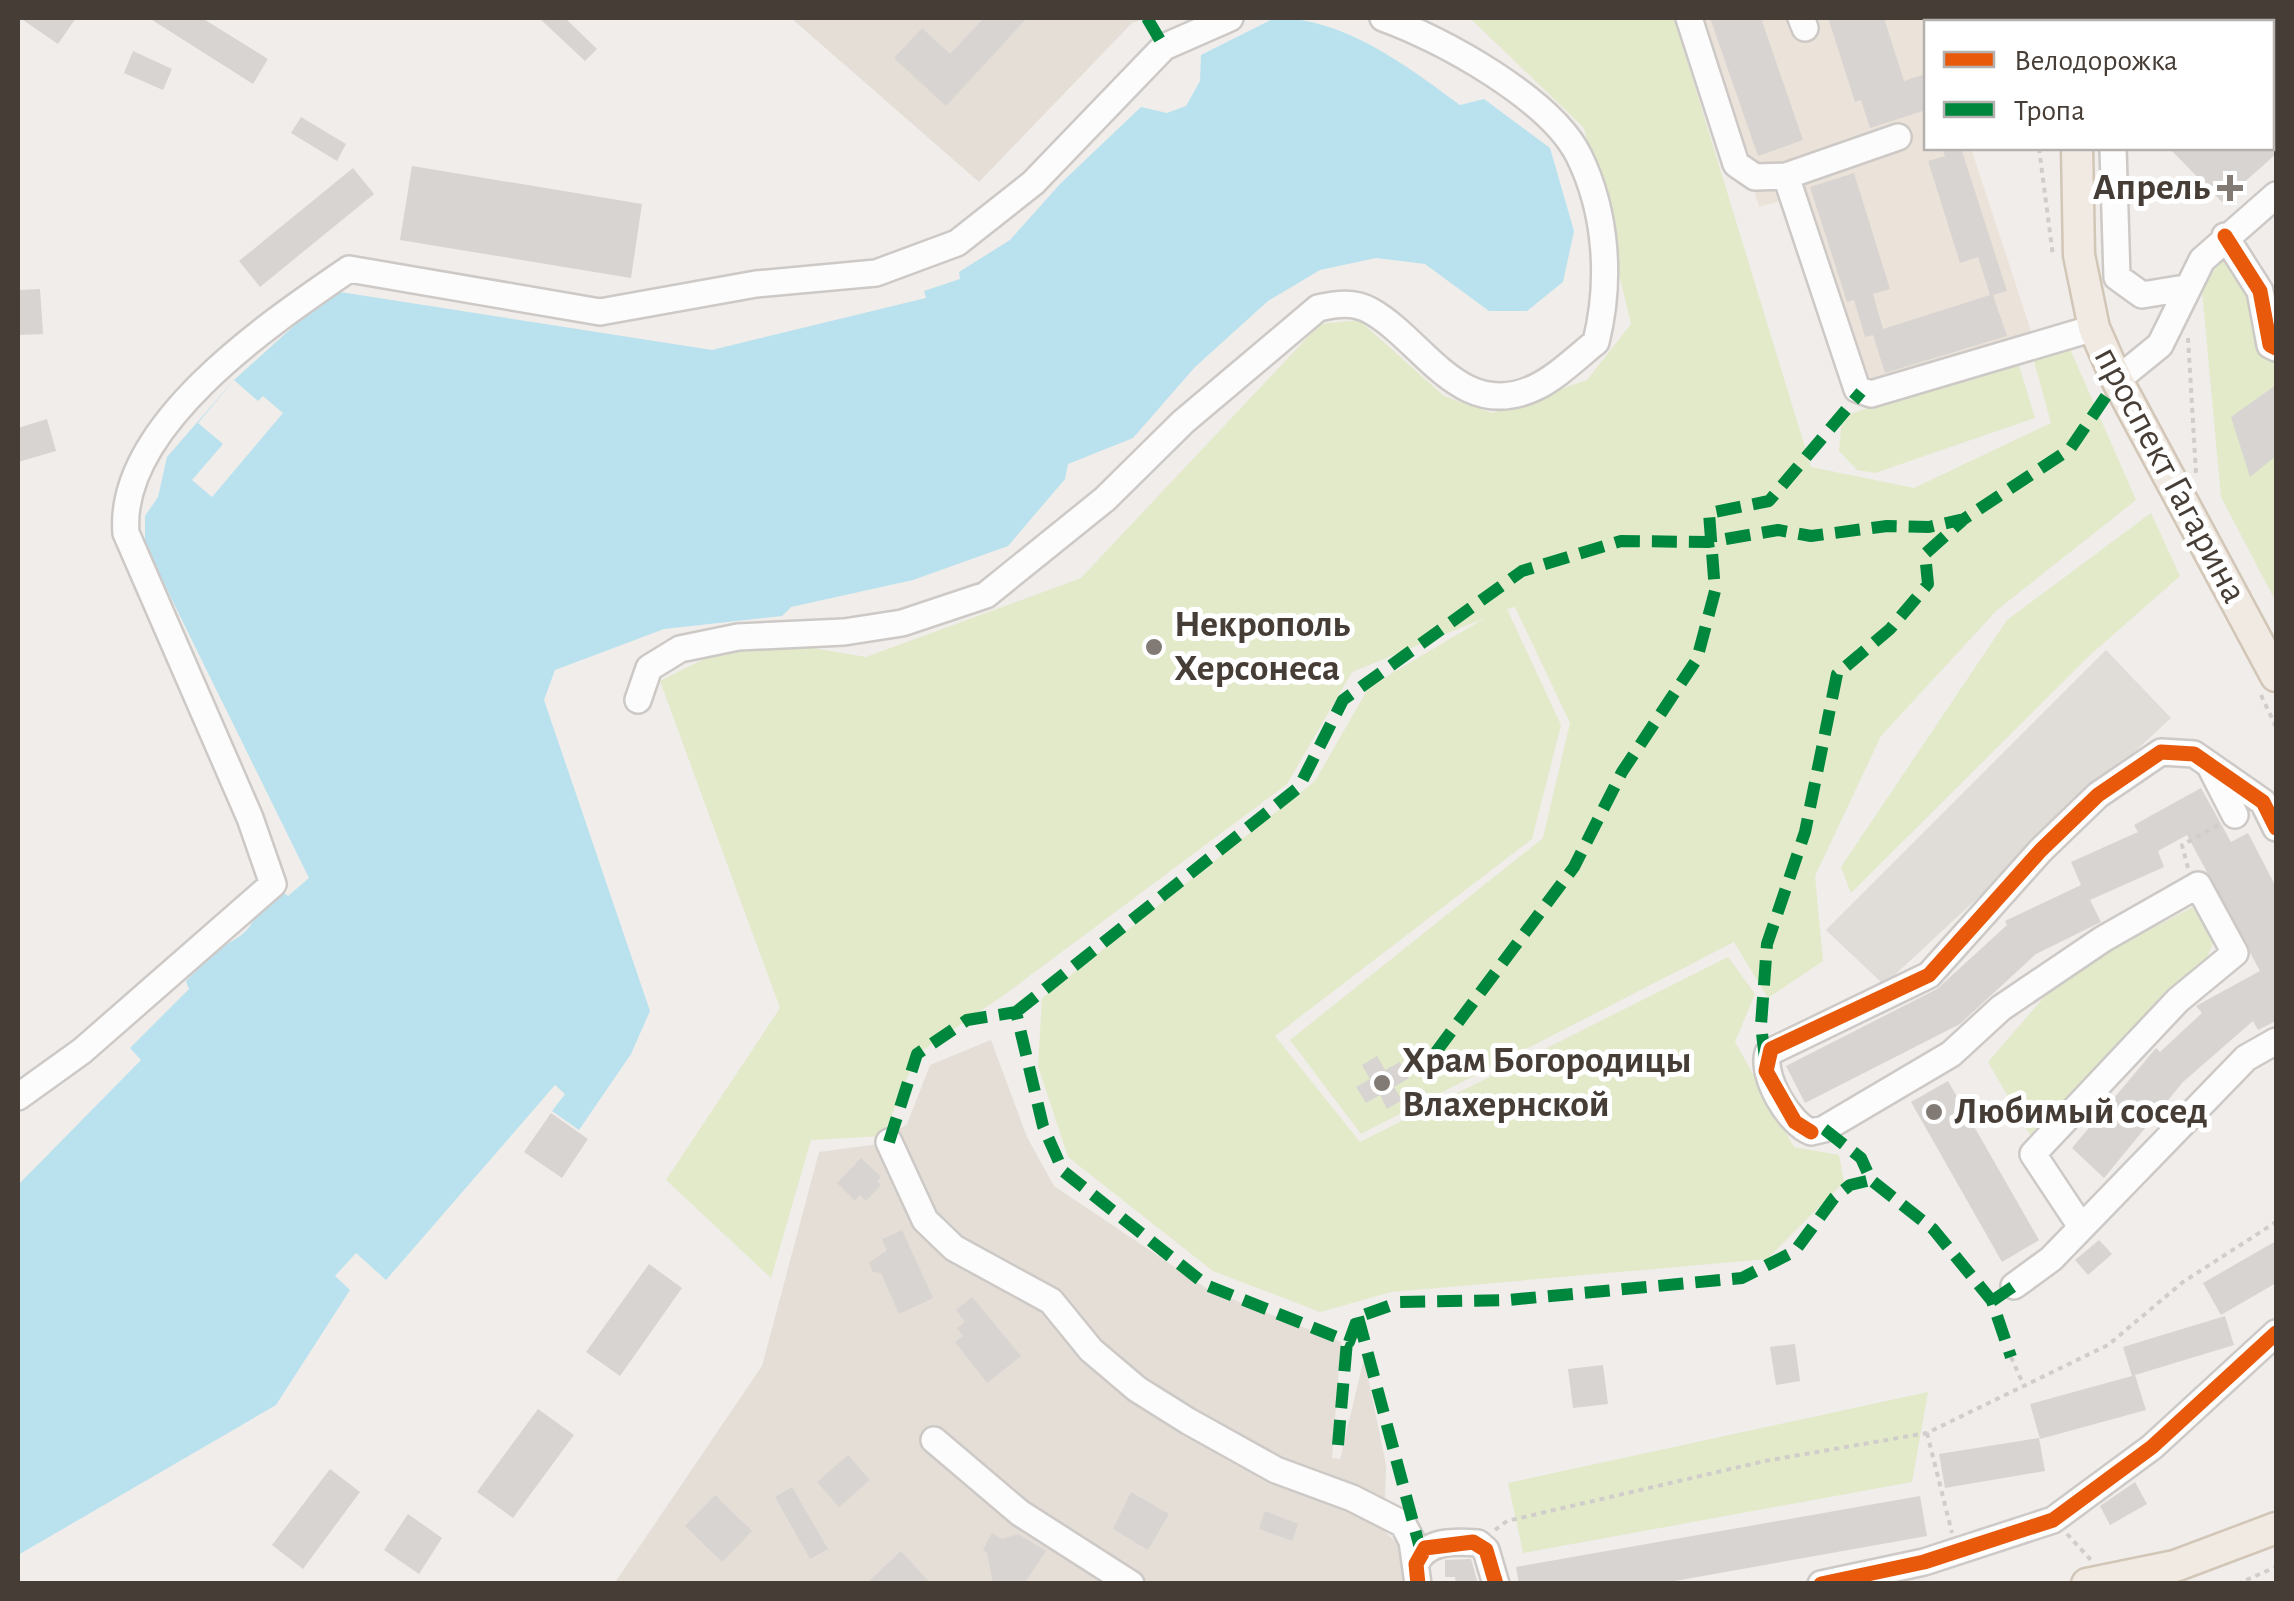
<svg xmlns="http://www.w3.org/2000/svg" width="2294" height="1601" viewBox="0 0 2294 1601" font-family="'Alegreya Sans',sans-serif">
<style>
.residential{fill:#e4ded7}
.industrial{fill:#e0dcd8}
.education{fill:#ebe3d9}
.green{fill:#e2eaca}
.water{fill:#bae2ee}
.pier{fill:#f0edea}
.building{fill:#d8d4d1}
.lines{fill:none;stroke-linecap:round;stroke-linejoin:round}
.minor-casing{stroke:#cdc9c6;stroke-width:30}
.major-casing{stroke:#d2c6b7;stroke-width:35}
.path{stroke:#d1cdcb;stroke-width:4;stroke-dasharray:5 5;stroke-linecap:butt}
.minor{stroke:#fdfcfc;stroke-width:25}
.major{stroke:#f1eae3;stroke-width:30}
.quiet{stroke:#00873e;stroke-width:12;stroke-dasharray:25 12;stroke-linecap:butt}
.cycleway-casing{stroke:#fff;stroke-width:21}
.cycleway{stroke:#e8590c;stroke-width:15}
.poi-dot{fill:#827b75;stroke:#fff;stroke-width:4}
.labels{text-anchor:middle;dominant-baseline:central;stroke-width:10;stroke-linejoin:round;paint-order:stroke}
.poi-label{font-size:38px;font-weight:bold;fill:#463d36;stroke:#fff;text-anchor:start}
.street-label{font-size:38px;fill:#463d36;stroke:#fff}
</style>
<rect width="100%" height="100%" fill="#f0edea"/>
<!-- residential -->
<path class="residential" d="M 791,18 L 1148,18 L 1132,23 L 979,182 Z
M 991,1040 L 1027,1137 L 1054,1186 L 1209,1290 L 1341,1342 L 1332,1458 L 1340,1459 L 1364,1358 L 1386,1465 L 1384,1531 L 1407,1552 L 1410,1584 L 614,1584 L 762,1366 L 819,1152 L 879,1144 L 907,1124 L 930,1065 Z"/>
<!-- industrial -->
<path class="industrial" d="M 2106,650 L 2171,718 L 1884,985 L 1826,930 Z"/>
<!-- education -->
<path class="education" d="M 1700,18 L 1928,18 L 1926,148 L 1971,148 L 2032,334 L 1864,386 L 1805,194 L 1759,207 Z"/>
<!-- green -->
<path class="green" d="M 1470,18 L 1674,18 L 1811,467 L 1914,488 L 2051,423 L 2031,350 L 2067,342 L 2136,500 L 1997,610 L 1881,736 L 1815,876 L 1823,961 L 1768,998 L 1734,942 L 1361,1134 L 1290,1040 L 1543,838 L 1570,723 L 1515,607 L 1507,609 L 1561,725 L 1532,839 L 1275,1036 L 1360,1142 L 1728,957 L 1755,994 L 1735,1042 L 1794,1147 L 1839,1155 L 1844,1182 L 1767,1259 L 1391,1292 L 1320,1312 L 1213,1271 L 1068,1157 L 1038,1066 L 1042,998 L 1315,781 L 1369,687 L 1485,618 L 1352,672 L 1287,784 L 1004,995 L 917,1054 L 883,1136 L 811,1140 L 771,1278 L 666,1180 L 780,1008 L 660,681 L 748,637 L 866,657 L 1081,578 L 1320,324 L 1359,320 L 1444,396 L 1492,413 L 1587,380 L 1631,324 L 1584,128 Z
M 2223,256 L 2276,320 L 2276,602 L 2221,497 L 2202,290 Z
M 2016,356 L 2035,418 L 1875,473 L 1857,470 L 1839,451 L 1842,417 Z
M 2151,513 L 2180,576 L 2089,656 L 1851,893 L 1841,867 L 2007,620 Z
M 2197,905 L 2217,934 L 2207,958 L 2030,1135 L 1988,1062 L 2064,974 Z
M 1928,1392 L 1912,1482 L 1523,1553 L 1508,1483 Z"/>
<!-- water -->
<path class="water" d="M 1275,18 C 1345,18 1405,65 1460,105 L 1484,99 L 1550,148 L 1574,231 L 1563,282 L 1527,311 L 1489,311 L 1425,264 L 1376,258 L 1320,270 L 1268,301 L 1195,367 L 1133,438 L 1068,464 L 1065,479 L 1008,546 L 913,580 L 791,607 L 782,616 L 664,629 L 555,670 L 544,700 L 650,1011 L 631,1054 L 579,1130 L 552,1111 L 565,1094 L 555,1085 L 386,1280 L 356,1253 L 335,1276 L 350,1290 L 276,1405 L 18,1555 L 18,1185 L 141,1060 L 130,1048 L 189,989 L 186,981 C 195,972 205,962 215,953 C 232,938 252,936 256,910 L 282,891 L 288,896 L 309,878 L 145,545 L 145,516 L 158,497 L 167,457 L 234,380 L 307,314 L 340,292 L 712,350 L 926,298 L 924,291 L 960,279 L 959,272 L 1010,240 L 1060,184 L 1141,107 L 1167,113 L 1186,106 L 1200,81 L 1201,55 Z"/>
<!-- pier -->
<path class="pier" d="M 234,380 L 258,401 L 263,396 L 283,413 L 212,497 L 192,480 L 223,444 L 198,423 Z"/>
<!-- building -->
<path class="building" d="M 20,18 L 76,18 L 58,44 Z
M 149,18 L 202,18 L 268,59 L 253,84 Z
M 539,18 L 565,18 L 597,49 L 585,61 Z
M 984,18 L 1027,18 L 946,106 L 894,58 L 922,28 L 950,54 Z
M 1710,18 L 1761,18 L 1803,140 L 1758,156 Z
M 1828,18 L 1884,18 L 1904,81 L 1922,75 L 1926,81 L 1926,110 L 1870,128 L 1861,100 L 1855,102 Z
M 133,51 L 172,69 L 163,90 L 124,73 Z
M 301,117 L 346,144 L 337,161 L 291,133 Z
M 1942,148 L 1961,148 L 2007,291 L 1993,295 L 2007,336 L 1885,373 L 1873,335 L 1865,337 L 1854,300 L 1847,302 L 1810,187 L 1854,173 L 1890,289 L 1873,294 L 1883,329 L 1990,295 L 1978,257 L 1960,263 L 1928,161 L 1945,156 Z
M 2169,148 L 2276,148 L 2276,154 L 2222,202 Z
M 412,166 L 642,204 L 631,278 L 400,240 Z
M 353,168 L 374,194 L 260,287 L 239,261 Z
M 40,289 L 43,334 L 18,335 L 18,290 Z
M 2276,385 L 2276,456 L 2250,477 L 2231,417 Z
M 47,419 L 56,451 L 18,462 L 18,428 Z
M 2201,788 L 2231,842 L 2248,833 L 2276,887 L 2276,1021 L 2258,1030 L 2253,1021 L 2183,1082 L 2104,1178 L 2072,1148 L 2156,1048 L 2160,1052 L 2202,1013 L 2196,1006 L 2260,971 L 2187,835 L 2158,851 L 2164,867 L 2090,900 L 2101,922 L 2036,954 L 1960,1024 L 1805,1103 L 1786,1066 L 1937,989 L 2007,925 L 2005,921 L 2081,885 L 2071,862 L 2138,832 L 2134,825 Z
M 1377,1056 L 1385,1070 L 1400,1062 L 1409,1078 L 1394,1087 L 1402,1100 L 1387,1109 L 1380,1095 L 1366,1103 L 1356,1087 L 1370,1079 L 1362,1065 Z
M 1948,1081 L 2039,1240 L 2002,1262 L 1911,1102 Z
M 551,1113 L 588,1139 L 562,1178 L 524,1152 Z
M 861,1158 L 881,1177 L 877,1181 L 881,1185 L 866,1201 L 860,1195 L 855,1201 L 837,1183 Z
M 902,1230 L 933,1298 L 899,1314 L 881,1273 L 873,1272 L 869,1263 L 887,1250 L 882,1239 Z
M 2099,1240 L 2112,1254 L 2088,1275 L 2075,1260 Z
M 2276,1241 L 2276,1283 L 2221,1315 L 2203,1283 Z
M 649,1264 L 682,1288 L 620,1376 L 586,1352 Z
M 972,1297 L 1021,1356 L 987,1383 L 955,1342 L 963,1336 L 957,1328 L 965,1322 L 956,1310 Z
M 2225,1316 L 2234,1345 L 2135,1375 L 2146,1410 L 2040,1439 L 2030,1404 L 2132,1376 L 2123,1347 Z
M 1795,1344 L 1800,1381 L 1776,1385 L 1770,1347 Z
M 1603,1365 L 1608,1404 L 1573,1408 L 1568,1369 Z
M 538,1409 L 574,1435 L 513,1518 L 477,1492 Z
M 2039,1438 L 2045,1471 L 1945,1488 L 1939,1454 Z
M 848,1455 L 870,1480 L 839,1507 L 817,1482 Z
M 330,1469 L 360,1492 L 303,1569 L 272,1545 Z
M 2135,1482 L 2147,1504 L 2110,1525 L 2100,1506 Z
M 792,1487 L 828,1549 L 810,1559 L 775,1497 Z
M 1131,1492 L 1169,1514 L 1148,1550 L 1113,1529 Z
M 715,1495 L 752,1531 L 722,1562 L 685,1526 Z
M 1920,1496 L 1927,1536 L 1658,1584 L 1519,1584 L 1516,1567 Z
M 1265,1511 L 1298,1524 L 1292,1541 L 1259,1529 Z
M 408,1514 L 442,1538 L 419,1574 L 384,1550 Z
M 992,1533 L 1002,1539 L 1018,1534 L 1046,1551 L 1024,1584 L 993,1584 L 987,1553 L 983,1550 Z
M 901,1551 L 931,1584 L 866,1584 Z
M 1471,1559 L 1478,1584 L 1456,1584 L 1455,1577 L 1445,1577 L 1445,1560 Z"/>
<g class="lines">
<defs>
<path id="minor" d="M 1689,18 L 1736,164 L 1755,177 L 1786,176
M 1801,18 L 1805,28
M 2111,18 L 2111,22
M 1898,137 L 1786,176 L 1857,389 L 1871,394 L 2094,328
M 2113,148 L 2117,277 L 2142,295 L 2185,288
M 2225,236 L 2260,291 L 2270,345 L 2276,348
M 2117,380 L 2160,345 L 2202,260 L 2276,195
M 638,700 L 649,668 L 680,649 L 738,637 L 844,632 L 902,623 L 986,595 L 1105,499 L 1183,422 L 1318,308 C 1336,304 1354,301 1371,311 C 1424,341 1460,422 1534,388 C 1556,378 1577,357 1596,342 C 1611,282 1607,213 1579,156 C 1551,99 1442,39 1383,18
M 2211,768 L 2235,815
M 18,1097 L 82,1051 L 273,884 L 250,818 L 126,533 C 117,426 270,323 349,269 L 600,312 L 756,284 L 876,273 L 957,243 L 1033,183 L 1164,47 L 1230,18
M 889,1142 L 925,1220 L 954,1248 L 1051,1301 L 1091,1350 L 1137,1389 L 1188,1421 L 1276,1470 L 1352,1498 L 1403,1524 L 1412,1541 L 1418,1584
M 2080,1225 L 2033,1154 L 2178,1000 L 2235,953 L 2198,885 L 2103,939 L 2001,1008 L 1951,1054 L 1824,1129 L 1811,1132 C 1789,1124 1761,1076 1768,1053 L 1929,975 L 2041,850 L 2098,795 L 2161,752 L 2194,754 L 2263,802 L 2276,828
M 2014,1286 L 2051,1259 L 2246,1058 L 2276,1041
M 934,1440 L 1020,1513 L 1131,1584
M 1416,1564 C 1425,1540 1455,1541 1478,1543 L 1486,1550 L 1496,1584
M 1821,1584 L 1924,1562 L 2053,1520 L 2152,1447 L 2276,1333"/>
<path id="major" d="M 2071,18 L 2071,22
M 2077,148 L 2079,255 L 2094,328 L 2117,380 L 2276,676
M 2087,1584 L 2175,1566 L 2276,1528"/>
</defs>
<!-- minor casing -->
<use href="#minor" class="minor-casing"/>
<!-- major casing -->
<use href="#major" class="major-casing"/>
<!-- path -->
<path class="path" d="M 2033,18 L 2034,22
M 2039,148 L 2053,256
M 2188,338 L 2196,473
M 2261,695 L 2276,727
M 2188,868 L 2182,845 L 2218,825
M 2011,1357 L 2024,1386
M 1927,1433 L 1952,1533
M 1495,1530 L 1507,1521 L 1765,1461 L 1927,1433 L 2108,1345 L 2183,1282 L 2276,1222
M 2067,1534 L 2091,1560
M 2237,1584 L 2276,1567"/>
<!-- minor -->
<use href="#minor" class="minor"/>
<!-- major -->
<use href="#major" class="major"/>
<!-- quiet -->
<path class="quiet" d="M 1147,18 L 1164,47
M 1016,1012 L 1299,787 L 1343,700 L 1522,571 L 1621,541 L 1708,542 L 1778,530 L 1811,536 L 1887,526 L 1929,527 L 1964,519 L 2070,449 L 2117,380
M 1436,1052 L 1574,867 L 1622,772 L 1697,659 L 1715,591 L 1709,513 L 1769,501 L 1861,392
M 1765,1059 L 1761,1025 L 1767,944 L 1805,832 L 1837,674 L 1890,629 L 1928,584 L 1925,554 L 1963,520
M 1824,1129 L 1861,1158 L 1871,1180 L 1933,1229 L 1992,1301 L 2011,1357
M 889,1142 L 917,1054 L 967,1020 L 1016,1012 L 1043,1126 L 1063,1171 L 1206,1285 L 1349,1342 L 1358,1317 L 1400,1302 L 1508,1300 L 1742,1278 L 1795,1251 L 1834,1198 L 1850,1185 L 1871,1180
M 1992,1301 L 2014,1286
M 1358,1317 L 1421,1552
M 1338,1445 L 1347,1341"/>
<defs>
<path id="cycleway" d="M 2225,236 L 2260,291 L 2270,345 L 2276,348
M 1811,1132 L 1795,1122 L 1766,1071 L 1771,1049 L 1929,975 L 2041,850 L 2098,795 L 2161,752 L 2194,754 L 2263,802 L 2276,828
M 1418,1584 L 1416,1564 L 1425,1548 L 1473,1542 L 1486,1550 L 1496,1584
M 1821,1584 L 1924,1562 L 2053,1520 L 2152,1447 L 2276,1333"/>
</defs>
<!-- cycleway casing -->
<use href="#cycleway" class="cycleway-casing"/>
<!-- cycleway -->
<use href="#cycleway" class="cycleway"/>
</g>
<!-- markers -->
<g class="poi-dot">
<path d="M2225 173h10v10h10v10h-10v10h-10v-10h-10v-10h10z"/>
<circle cx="1154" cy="647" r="10"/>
<circle cx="1382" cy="1083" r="10"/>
<circle cx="1934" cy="1112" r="10"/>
</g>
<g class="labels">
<!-- poi labels -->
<g class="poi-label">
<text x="2210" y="188" text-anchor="end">Апрель</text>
<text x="1174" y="625">Некрополь<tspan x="1174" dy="44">Херсонеса</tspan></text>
<text x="1402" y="1061">Храм Богородицы<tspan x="1402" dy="44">Влахернской</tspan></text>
<text x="1954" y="1112">Любимый сосед</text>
</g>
<!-- street labels -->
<g class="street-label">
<text transform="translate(2170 475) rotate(62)">проспект Гагарина</text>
</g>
</g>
<!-- border -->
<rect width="2294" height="1601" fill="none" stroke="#463d36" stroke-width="40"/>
<!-- legend -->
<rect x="1924" y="20" width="350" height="130" fill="#ffffff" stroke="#b5b1af" stroke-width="2.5"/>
<rect x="1944" y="52" width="50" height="15" fill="#e8590c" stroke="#b5b1af" stroke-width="2.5"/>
<text x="2014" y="70" font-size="30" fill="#463d36">Велодорожка</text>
<rect x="1944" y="102" width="50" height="15" fill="#00873e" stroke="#b5b1af" stroke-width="2.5"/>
<text x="2014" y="120" font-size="30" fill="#463d36">Тропа</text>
</svg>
